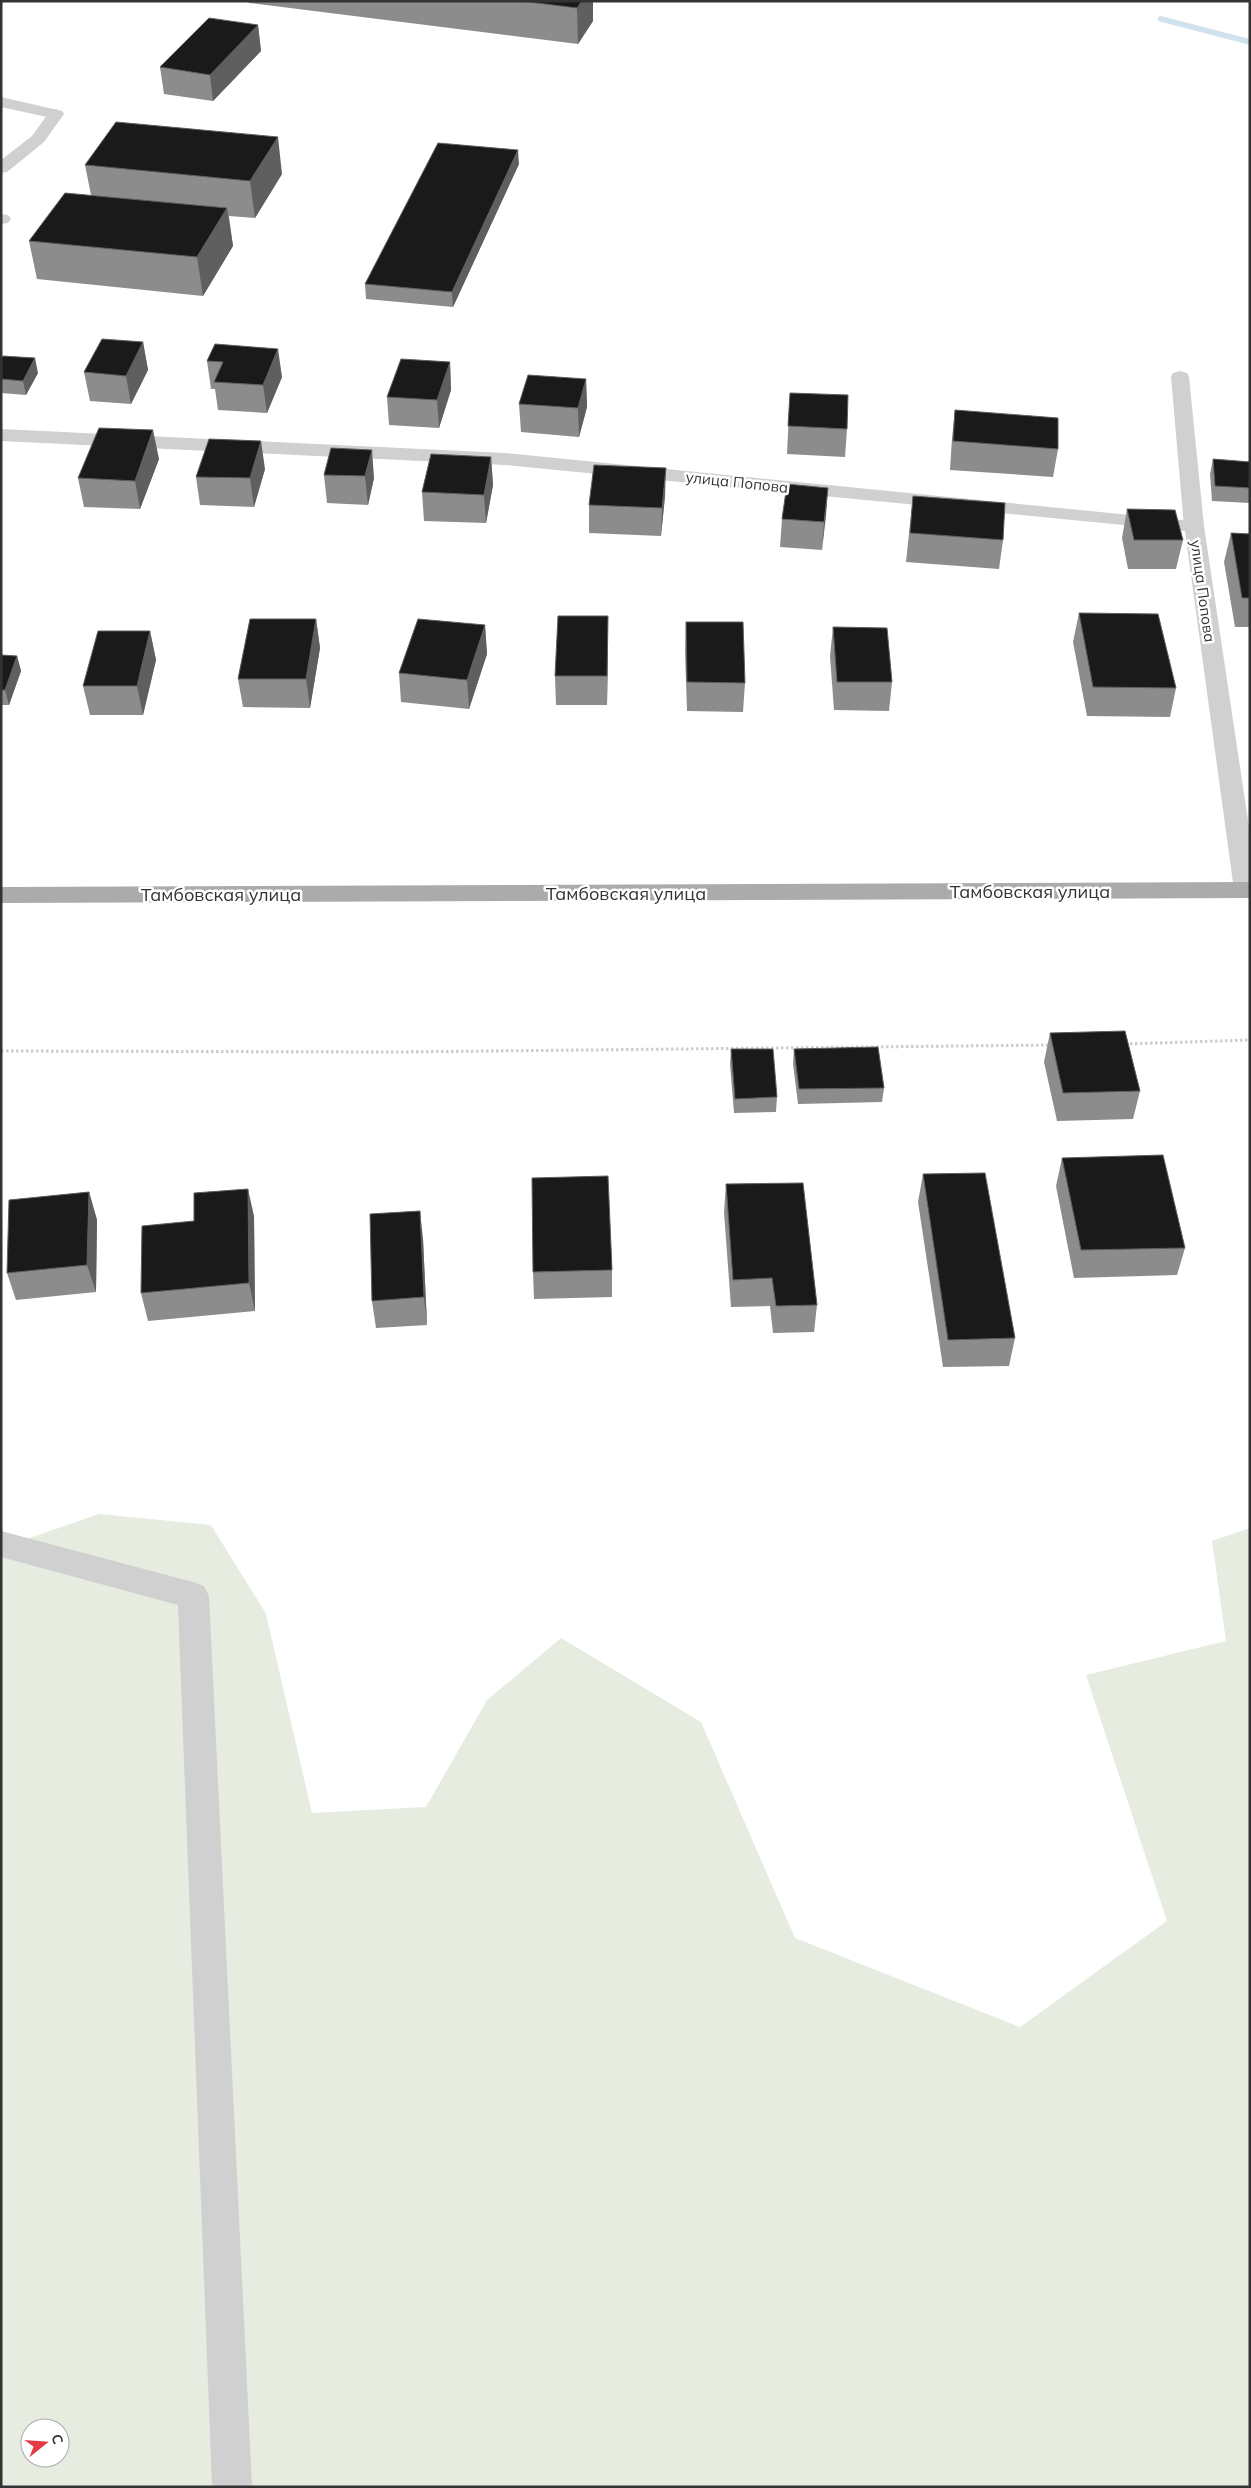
<svg xmlns="http://www.w3.org/2000/svg" width="1251" height="2488" viewBox="0 0 1251 2488" font-family="Mulish,sans-serif">
<style>
.green{fill:#e6ecdf;fill-rule:evenodd}
.lines{fill:none;stroke-linecap:round;stroke-linejoin:round}
.stream{fill:#cfe2ee;fill-rule:evenodd}
.path{stroke:#cdcdcd;stroke-width:3;stroke-dasharray:2.5 2.5;stroke-linecap:butt}
.lane{fill:#d0d0d0;fill-rule:evenodd}
.street{fill:#d0d0d0;fill-rule:evenodd}
.primary{fill:#ababab;fill-rule:evenodd}
.wall{fill:#8c8c8c}
.shaded-wall{fill:#5f5f5f}
.building{fill:#1a1a1a;stroke:#5f5f5f}
.labels{text-anchor:middle;dominant-baseline:central;stroke-width:5;stroke-linejoin:round;paint-order:stroke}
.far-street-label{font-size:15px;fill:#333;stroke:#fff}
.street-label{font-size:18px;fill:#333;stroke:#fff}
</style>
<rect width="100%" height="100%" fill="#fff"/>
<!-- green -->
<path class="green" d="M 99,1514 L 211,1525 L 266,1614 L 312,1813 L 426,1807 L 487,1700 L 561,1638 L 701,1722 L 795,1938 L 1020,2027 L 1167,1921 L 1086,1675 L 1226,1641 L 1212,1541 L 1250,1528 L 1250,2487 L 1,2487 L 1,1548 ZM 30,2428 L 60,2428 L 60,2458 L 30,2458 Z"/>
<g class="lines">
<!-- stream -->
<path class="stream" d="M 1161,16 L 1250,39 L 1250,45 L 1158,21 L 1158,17 Z"/>
<!-- path -->
<path class="path" d="M 1125,1044 L 1250,1040
M 1,1051 L 398,1052 L 1052,1045"/>
<!-- lane -->
<path class="lane" d="M 1,97 L 62,111 L 64,114 L 56,119 L 1,107 Z
M 1,214 L 8,215 L 11,219 L 8,223 L 1,224 Z
M 1180,371 L 1187,373 L 1189,377 L 1204,526 L 1201,530 L 1194,532 L 1187,530 L 1184,526 L 1171,377 L 1173,373 Z
M 1,1531 L 193,1582 L 204,1586 L 209,1596 L 252,2487 L 212,2487 L 178,1605 L 1,1557 Z"/>
<!-- street -->
<path class="street" d="M 56,109 L 64,114 L 44,142 L 7,172 L 1,173 L 1,160 L 32,136 L 50,111 Z
M 1,429 L 505,453 L 1201,522 L 1204,526 L 1250,834 L 1250,897 L 1238,896 L 1234,890 L 1185,531 L 505,465 L 1,441 Z"/>
<!-- primary -->
<path class="primary" d="M 1250,882 L 1250,898 L 1,903 L 1,887 Z"/>
</g>
<!-- wall -->
<path class="wall" d="M 248,1 L 593,1 L 593,21 L 578,44 L 249,3 Z
M 258,25 L 261,51 L 213,101 L 164,94 L 160,67 Z
M 519,164 L 453,307 L 366,299 L 365,284 Z
M 85,165 L 282,174 L 255,218 L 229,216 L 233,246 L 203,296 L 37,279 L 29,241 L 91,195 Z
M 143,342 L 148,370 L 131,404 L 90,401 L 84,372 Z
M 215,344 L 282,377 L 267,413 L 218,410 L 215,389 L 211,389 L 207,361 Z
M 1,359 L 38,373 L 26,395 L 1,393 Z
M 450,362 L 451,390 L 439,428 L 389,425 L 387,397 Z
M 586,379 L 587,407 L 579,437 L 521,432 L 519,404 Z
M 790,393 L 847,429 L 845,457 L 787,454 Z
M 955,410 L 1058,449 L 1053,477 L 950,470 L 952,438 Z
M 331,448 L 374,478 L 368,505 L 327,503 L 324,475 Z
M 491,457 L 493,485 L 486,523 L 424,521 L 422,492 Z
M 159,459 L 140,509 L 84,507 L 78,478 Z
M 1213,459 L 1250,462 L 1250,503 L 1212,501 L 1210,474 Z
M 265,469 L 254,507 L 200,505 L 196,477 Z
M 828,488 L 822,550 L 780,547 L 782,519 Z
M 665,496 L 661,536 L 589,533 L 589,505 Z
M 913,496 L 1003,540 L 999,569 L 906,562 Z
M 1127,509 L 1183,540 L 1176,569 L 1128,569 L 1122,538 Z
M 1231,533 L 1250,534 L 1250,627 L 1235,627 L 1224,562 Z
M 1079,613 L 1176,688 L 1170,717 L 1087,716 L 1073,642 Z
M 608,616 L 607,705 L 556,705 L 555,676 Z
M 316,619 L 320,648 L 310,708 L 243,707 L 238,679 Z
M 686,622 L 745,683 L 743,712 L 687,711 L 685,651 Z
M 485,625 L 487,654 L 469,709 L 401,702 L 399,673 Z
M 833,627 L 892,682 L 889,711 L 834,710 L 830,656 Z
M 150,631 L 156,660 L 143,715 L 90,715 L 83,686 Z
M 1,655 L 17,656 L 21,671 L 9,705 L 1,705 Z
M 1050,1033 L 1140,1091 L 1133,1119 L 1057,1121 L 1044,1062 Z
M 731,1049 L 777,1097 L 776,1112 L 734,1113 L 730,1064 Z
M 794,1049 L 884,1088 L 882,1102 L 798,1104 L 793,1064 Z
M 1062,1158 L 1185,1248 L 1177,1275 L 1074,1278 L 1056,1186 Z
M 923,1174 L 1015,1338 L 1009,1366 L 943,1367 L 918,1202 Z
M 726,1184 L 817,1305 L 814,1332 L 773,1333 L 770,1306 L 731,1307 L 724,1212 Z
M 89,1192 L 97,1220 L 96,1292 L 16,1300 L 7,1273 Z
M 254,1216 L 255,1311 L 148,1321 L 141,1293 Z
M 423,1239 L 427,1325 L 376,1328 L 372,1301 Z
M 612,1270 L 612,1297 L 534,1299 L 533,1272 Z"/>
<!-- shaded-wall -->
<path class="shaded-wall" d="M 582,1 L 593,1 L 593,21 L 578,44 L 577,8 Z
M 258,25 L 261,51 L 213,101 L 210,75 Z
M 278,137 L 282,174 L 255,218 L 250,181 Z
M 518,150 L 519,164 L 453,307 L 452,292 Z
M 227,208 L 233,246 L 203,296 L 197,257 Z
M 143,342 L 148,370 L 131,404 L 126,376 Z
M 278,349 L 282,377 L 267,413 L 263,385 Z
M 35,358 L 38,373 L 26,395 L 23,381 Z
M 450,362 L 451,390 L 439,428 L 437,400 Z
M 586,379 L 587,407 L 579,437 L 578,408 Z
M 153,430 L 159,459 L 140,509 L 135,481 Z
M 261,441 L 265,469 L 254,507 L 250,478 Z
M 372,450 L 374,478 L 368,505 L 365,476 Z
M 491,457 L 493,485 L 486,523 L 484,495 Z
M 666,468 L 665,496 L 661,536 L 662,508 Z
M 828,488 L 826,516 L 822,550 L 824,522 Z
M 608,616 L 608,645 L 607,705 L 607,676 Z
M 316,619 L 320,648 L 310,708 L 306,679 Z
M 485,625 L 487,654 L 469,709 L 467,680 Z
M 150,631 L 156,660 L 143,715 L 137,686 Z
M 17,656 L 21,671 L 9,705 L 5,690 Z
M 248,1189 L 254,1216 L 255,1311 L 249,1283 Z
M 89,1192 L 97,1220 L 96,1292 L 87,1265 Z
M 420,1211 L 423,1239 L 427,1325 L 424,1297 Z"/>
<!-- building -->
<path class="building" d="M 521,1 L 582,1 L 577,8 Z
M 209,18 L 258,25 L 210,75 L 160,67 Z
M 116,122 L 278,137 L 250,181 L 85,165 Z
M 438,143 L 518,150 L 452,292 L 365,284 Z
M 65,193 L 227,208 L 197,257 L 29,241 Z
M 102,339 L 143,342 L 126,376 L 84,372 Z
M 215,344 L 278,349 L 263,385 L 214,382 L 223,362 L 207,361 Z
M 3,356 L 35,358 L 23,381 L 1,379 L 1,359 Z
M 401,359 L 450,362 L 437,400 L 387,397 Z
M 528,375 L 586,379 L 578,408 L 519,404 Z
M 790,393 L 848,395 L 847,429 L 788,426 Z
M 955,410 L 1058,418 L 1058,449 L 953,441 Z
M 99,428 L 153,430 L 135,481 L 78,478 Z
M 209,439 L 261,441 L 250,478 L 196,477 Z
M 331,448 L 372,450 L 365,476 L 324,475 Z
M 431,454 L 491,457 L 484,495 L 422,492 Z
M 1213,459 L 1250,462 L 1250,488 L 1215,486 Z
M 594,465 L 666,468 L 662,508 L 589,505 Z
M 787,484 L 828,488 L 824,522 L 782,519 Z
M 913,496 L 1005,503 L 1003,540 L 910,533 Z
M 1127,509 L 1175,510 L 1183,540 L 1134,540 Z
M 1231,533 L 1250,534 L 1250,598 L 1242,598 Z
M 1079,613 L 1158,614 L 1176,688 L 1093,687 Z
M 558,616 L 608,616 L 607,676 L 555,676 Z
M 250,619 L 316,619 L 306,679 L 238,679 Z
M 418,619 L 485,625 L 467,680 L 399,673 Z
M 686,622 L 743,622 L 745,683 L 687,682 Z
M 833,627 L 887,628 L 892,682 L 837,682 Z
M 98,631 L 150,631 L 137,686 L 83,686 Z
M 1,655 L 17,656 L 5,690 L 1,690 Z
M 1125,1031 L 1140,1091 L 1063,1093 L 1050,1033 Z
M 878,1047 L 884,1088 L 799,1089 L 794,1049 Z
M 731,1049 L 773,1049 L 777,1097 L 735,1099 Z
M 1163,1155 L 1185,1248 L 1081,1250 L 1062,1158 Z
M 985,1173 L 1015,1338 L 948,1340 L 923,1174 Z
M 608,1176 L 612,1270 L 533,1272 L 532,1178 Z
M 803,1183 L 817,1305 L 776,1306 L 772,1278 L 733,1280 L 726,1184 Z
M 248,1189 L 249,1283 L 141,1293 L 142,1226 L 194,1221 L 194,1193 Z
M 89,1192 L 87,1265 L 7,1273 L 9,1200 Z
M 420,1211 L 424,1297 L 372,1301 L 370,1214 Z"/>
<g class="labels">
<!-- far-street labels -->
<g class="far-street-label">
<text transform="translate(737 482) rotate(6)">улица Попова</text>
<text transform="translate(1203 591) rotate(82)">улица Попова</text>
</g>
<!-- street labels -->
<g class="street-label">
<text x="1030" y="891">Тамбовская улица</text>
<text x="626" y="893">Тамбовская улица</text>
<text x="221" y="894">Тамбовская улица</text>
</g>
</g>
<!-- border -->
<rect width="1251" height="2488" fill="none" stroke="#333333" stroke-width="5"/>
<!-- north arrow -->
<g transform="translate(45 2443) rotate(73)"><circle r="24" fill="#ffffff" stroke="#adadad"/>
<path d="M0-4L9 19L0 12L-9 19Z" fill="#e63946"/>
<text y="-8" font-size="14" font-weight="bold" text-anchor="middle" fill="#333333">С</text>
</g>
</svg>
